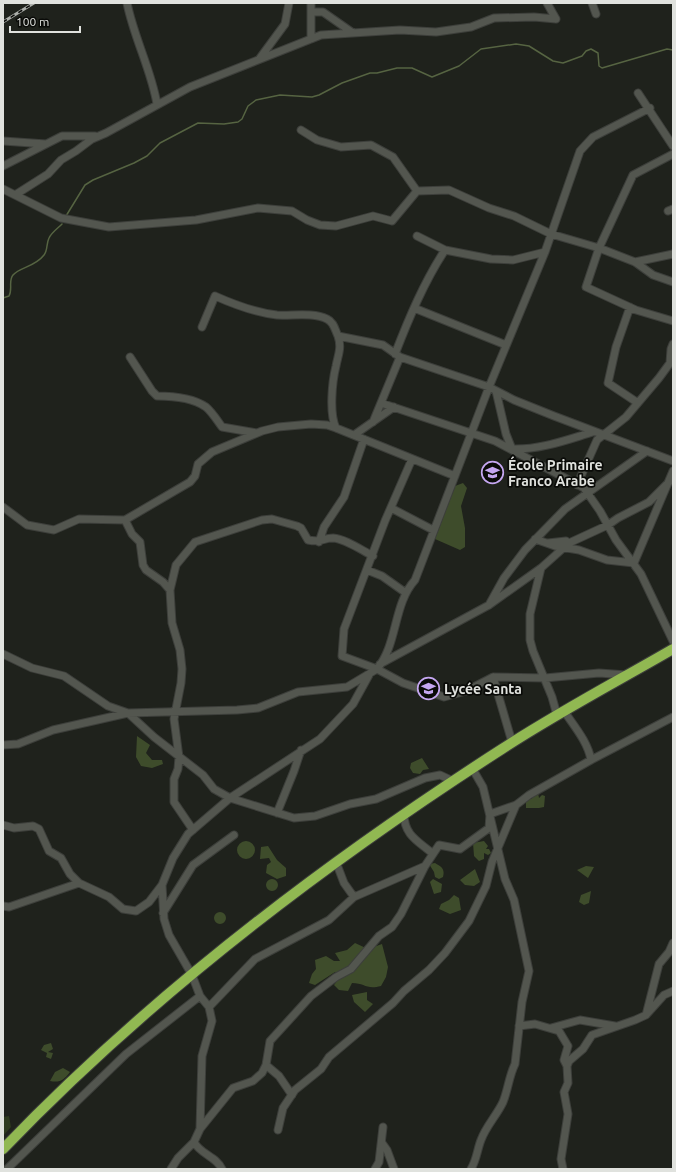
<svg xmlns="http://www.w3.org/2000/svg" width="676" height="1172" viewBox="0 0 676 1172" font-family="Ubuntu,sans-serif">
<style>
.green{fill:#2e3a1f}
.forest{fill:#3e4c2b}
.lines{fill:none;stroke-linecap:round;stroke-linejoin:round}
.stream{stroke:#566442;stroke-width:1.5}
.minor-casing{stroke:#3d3f3b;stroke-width:9}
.highway-casing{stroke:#3d3f3b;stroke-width:12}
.minor{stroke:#53564f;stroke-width:7}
.highway{stroke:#91b852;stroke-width:10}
.rail-casing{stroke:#abaea9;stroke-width:3}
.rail{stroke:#0a0b08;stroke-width:1.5;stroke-dasharray:4.5;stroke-linecap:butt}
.labels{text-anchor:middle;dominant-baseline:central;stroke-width:3.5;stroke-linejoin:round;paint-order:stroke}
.poi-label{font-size:14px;font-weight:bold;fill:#e0e2de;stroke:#0a0b08;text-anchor:start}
</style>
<rect width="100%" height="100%" fill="#1f221c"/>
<!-- green -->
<path class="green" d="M 9,1116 L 11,1127 L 3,1136 L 3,1117 Z"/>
<!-- forest -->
<path class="forest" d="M 463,483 L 467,488 L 461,506 L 465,528 L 465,547 L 460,550 L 435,539 L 455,486 Z
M 137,736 L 150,745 L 146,753 L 152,760 L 162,760 L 163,764 L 152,768 L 141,766 L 136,757 Z
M 422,758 L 429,769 L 423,770 L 420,774 L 413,773 L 410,768 L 411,763 Z
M 538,793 L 539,798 L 542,795 L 545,796 L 544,807 L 539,808 L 526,808 L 526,799 L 532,799 L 532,795 Z
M237 850a9 9 0 1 1 18 0a9 9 0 1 1-18 0Z
M 484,841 L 488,846 L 486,849 L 489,849 L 491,853 L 488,855 L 484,853 L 484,859 L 479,861 L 474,856 L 473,843 Z
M 268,846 L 277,860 L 286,868 L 286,876 L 277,879 L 266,873 L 267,865 L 271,862 L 269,858 L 260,859 L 261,847 Z
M 435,863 C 442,867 445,869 443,877 L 439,879 L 435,877 L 434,872 L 429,864 Z
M 586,866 L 594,867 L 588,878 L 577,870 Z
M 475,869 L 480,882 L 474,886 L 465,885 L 460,880 Z
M 433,879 L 442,884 L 441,892 L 434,894 L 430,882 Z
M266 885a6 6 0 1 1 12 0a6 6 0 1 1-12 0Z
M 591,891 L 589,903 L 584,905 L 579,902 L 581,895 Z
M 454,895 L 459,898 L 461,910 L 450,914 L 439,909 L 441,904 L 449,900 Z
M214 918a6 6 0 1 1 12 0a6 6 0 1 1-12 0Z
M 355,943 L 368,949 L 382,944 L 388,967 L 386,977 L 381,986 C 366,990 365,983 352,983 L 348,991 L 339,990 L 334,985 L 341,975 L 335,972 L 315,985 L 309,983 L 312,974 L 316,969 L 315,960 L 326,956 L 334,961 L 340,961 L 335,953 L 347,950 Z
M 367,992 L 367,1000 L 373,1004 L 365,1012 L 354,1002 L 352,995 Z
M 51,1043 L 53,1049 L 48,1052 L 53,1053 L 51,1059 L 46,1057 L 47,1053 L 41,1050 L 44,1045 Z
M 63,1068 L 70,1072 C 64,1080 60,1083 50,1081 L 55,1072 Z"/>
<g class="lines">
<!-- stream -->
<path class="stream" d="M 66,216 L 85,185 L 93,180 L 134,163 L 147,156 L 160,143 L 198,123 L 224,124 L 238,122 L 242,119 L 248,106 L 256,100 L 280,95 L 312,97 L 319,95 L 342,83 L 370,73 L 377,73 L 397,68 L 412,68 L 432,77 L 459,66 L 481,49 L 516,44 L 529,46 L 553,61 L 563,63 L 582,56 L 586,51 L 591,49 L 598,53 L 599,66 L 602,68 L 667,49 L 673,50
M 3,298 L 9,296 C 13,289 8,281 13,275 C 20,267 35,267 44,255 C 48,250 46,244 49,238 C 51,233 58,228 62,224"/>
<defs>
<path id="minor" d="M 127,3 C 134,38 151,69 157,104
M 547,3 L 556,19
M 592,3 L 596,14
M 312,12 L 323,12 L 353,33
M 556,19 L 534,17 L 494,18 L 471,27 L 436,32 L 400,30 L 321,35 L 190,87 L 106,133 L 92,139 L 76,151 L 61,160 L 48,174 L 15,195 L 61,218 L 109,227 L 196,220 L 258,208 L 292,211 L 307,220 L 320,225 L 336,226 L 373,216 L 392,221 L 417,191 L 449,190 L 489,208 L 514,216 L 551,234 L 599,248 L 635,262 L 653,275 L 673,282
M 311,39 L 311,3
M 260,58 L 285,24 L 289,3
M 638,93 L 673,146
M 301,130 L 317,140 L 341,147 L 371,145 L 393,157 L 417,191
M 3,141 L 46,144
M 673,154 L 633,175 L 599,248 L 586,287 L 636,310 L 673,321
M 3,166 L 62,136 L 95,136
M 3,189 L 15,195
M 668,211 L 673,209
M 417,236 L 445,250 L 491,259 L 513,260 L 545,252
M 635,262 L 673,254
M 630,307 L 616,347 L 608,383 L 638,403
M 414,308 L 506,345
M 202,327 L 215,296 C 233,304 258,313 277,315 C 292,316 313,312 327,319 C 334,322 335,330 338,336 L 383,345 L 400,357 L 489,387 L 514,400 L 554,416 L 673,461
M 395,354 C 409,318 424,282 445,250
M 130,357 L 152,391 L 157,396 C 172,396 193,398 206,407 C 212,412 217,420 222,427 L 257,433
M 496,391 L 506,434 L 512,449 C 540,450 566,440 593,432
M 381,403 L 495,441 L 584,488 L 600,511 L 616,540 L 641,574 L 673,641
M 373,422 L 400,357
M 336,428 C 329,414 332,382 336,366 C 338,355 342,348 338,336
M 354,435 L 394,407
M 412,459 L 385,521 L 344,629 L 342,656 L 377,669 C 398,644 393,604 415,580 L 489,387 L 545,252 L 580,151 L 593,137 L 650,108
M 577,485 L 597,440 L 626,417 L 659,378 L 670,363 L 671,349 L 673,344
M 3,507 L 27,525 L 54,530 L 79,519 L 125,520 L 190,482 L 195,476 L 198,464 L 212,452 L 262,431 L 278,427 L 311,424 L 327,425 L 336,428 L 455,476
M 391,508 L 433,530
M 125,520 L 132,534 L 140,542 L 143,565 L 146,570 L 163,582 L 170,590 L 172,623 L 180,650 L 182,669 L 181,683 L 174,719 L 179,757 L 178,769 L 174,779 L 174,802 L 193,830
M 535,539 L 555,546 L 579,550 L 607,560 L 634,563 L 673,471
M 319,542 L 324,527 L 344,497 L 364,439
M 548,543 L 566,541
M 367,570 L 382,576 L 406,593
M 170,590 L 176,565 L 195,542 L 262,520 L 272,519 L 297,526 L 301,528 L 308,540 C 323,543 322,538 333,538 C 346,539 361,550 373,556
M 489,605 L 504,578 L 525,550 L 565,509 L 647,451
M 3,654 L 32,668 L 64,676 L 108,706 L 128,713 L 154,737 L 203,775 L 214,789 L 230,798 L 294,818 L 315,816 L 350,804 L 376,799 L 425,778 L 440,775 L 453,781
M 380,664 L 489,605 L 541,568
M 493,677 L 512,742
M 564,711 C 574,726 588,742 591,760
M 557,715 L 552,697 L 533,651 L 530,640 L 530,614 L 541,568 L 569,543 L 608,525 L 618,518 L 649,502 L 669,482
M 3,745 L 18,744 L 53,730 L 128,713 L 237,710 L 258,708 L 298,692 L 347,687 L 377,669 L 403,683 L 444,697 L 466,691 L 493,677 L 545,678 L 599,673 L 627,675
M 277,813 L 294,771 L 301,750
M 404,814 C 404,835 418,841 432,853
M 3,825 L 14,828 L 33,826 L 39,829 L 49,851 L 61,858 L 70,874 L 79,883 L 109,897 L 123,909 L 136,911 L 149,902 L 162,885
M 336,862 L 344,883 L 354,897
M 3,906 L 9,907 L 79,883
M 163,913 L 193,865 L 234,835
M 209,1007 L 255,959 L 329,920 L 354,897 L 425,866
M 646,1015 L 659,964 L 669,952 L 673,943
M 519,1026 L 535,1024 L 559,1031 L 568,1046 L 564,1060 L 567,1066
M 551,1028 L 580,1020 L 615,1026
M 266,1065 L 279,1076 L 292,1095
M 200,1129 L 233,1088 L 253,1081 L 262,1073 L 266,1065 L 270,1041 L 311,996 L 336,977 L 351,969 L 379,936 L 392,927 L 401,914 L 425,866 L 439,845 L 460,849 L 489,828 L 490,814 L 516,805 L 529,795 L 591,760 L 673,717
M 278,1130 L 283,1108 L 295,1090 L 321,1069 L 329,1057 L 393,1003 L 404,991 L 429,970 L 445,953 L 469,921 L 486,886 L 492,862 L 516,805
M 194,1142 C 200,1154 217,1157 222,1169
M 382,1143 L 387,1150 L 394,1169
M 7,1169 L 126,1054 L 200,996
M 171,1169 L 178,1158 L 194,1142 L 200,1129 L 202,1056 L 212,1021 L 209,1007 L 200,996 L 192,975 L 169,935 L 164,919 L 162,885 L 173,858 L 188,834 L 230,798 L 320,739 L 353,704 L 369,675
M 375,1169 L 379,1162 L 383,1127
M 471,1169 C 477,1159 477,1150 481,1140 C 486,1126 497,1115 503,1102 C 508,1090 509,1076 515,1064 L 522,1002 L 529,971 L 514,900 L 505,879 L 483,787 L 472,768
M 563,1169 L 561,1159 L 568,1114 L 564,1092 L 568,1083 L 567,1066 L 569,1061 L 583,1049 L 592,1035 L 635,1020 L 646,1015 L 664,995 L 673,991"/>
<path id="highway" d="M 3,1149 C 151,995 323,864 502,749 C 557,713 616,682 673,649"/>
</defs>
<!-- minor casing -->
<use href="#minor" class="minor-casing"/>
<!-- highway casing -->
<use href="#highway" class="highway-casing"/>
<!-- minor -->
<use href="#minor" class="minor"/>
<!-- highway -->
<use href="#highway" class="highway"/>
<defs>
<path id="rail" d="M 3,22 L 34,3"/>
</defs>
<!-- rail casing -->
<use href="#rail" class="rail-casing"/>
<!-- rail -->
<use href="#rail" class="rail"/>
</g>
<!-- icons -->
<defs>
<symbol id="school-ring" viewBox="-11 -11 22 22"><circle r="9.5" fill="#0a0b08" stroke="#c5a7f1" stroke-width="1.5"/><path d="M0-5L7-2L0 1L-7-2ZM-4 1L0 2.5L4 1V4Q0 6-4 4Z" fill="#c5a7f1"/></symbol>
</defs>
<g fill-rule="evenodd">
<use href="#school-ring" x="480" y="460" width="25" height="25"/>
<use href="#school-ring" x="416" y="676" width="25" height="25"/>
</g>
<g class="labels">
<!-- poi labels -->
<g class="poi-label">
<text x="508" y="465">École Primaire<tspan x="508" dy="16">Franco Arabe</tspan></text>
<text x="444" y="689">Lycée Santa</text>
</g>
</g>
<!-- border -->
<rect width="676" height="1172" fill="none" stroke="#e0e2de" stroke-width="8"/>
<!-- scale -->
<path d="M10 26v6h70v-6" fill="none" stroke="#e0e2de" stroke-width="2"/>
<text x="16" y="26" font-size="12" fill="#e0e2de" stroke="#0a0b08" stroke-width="3" paint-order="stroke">100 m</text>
</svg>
